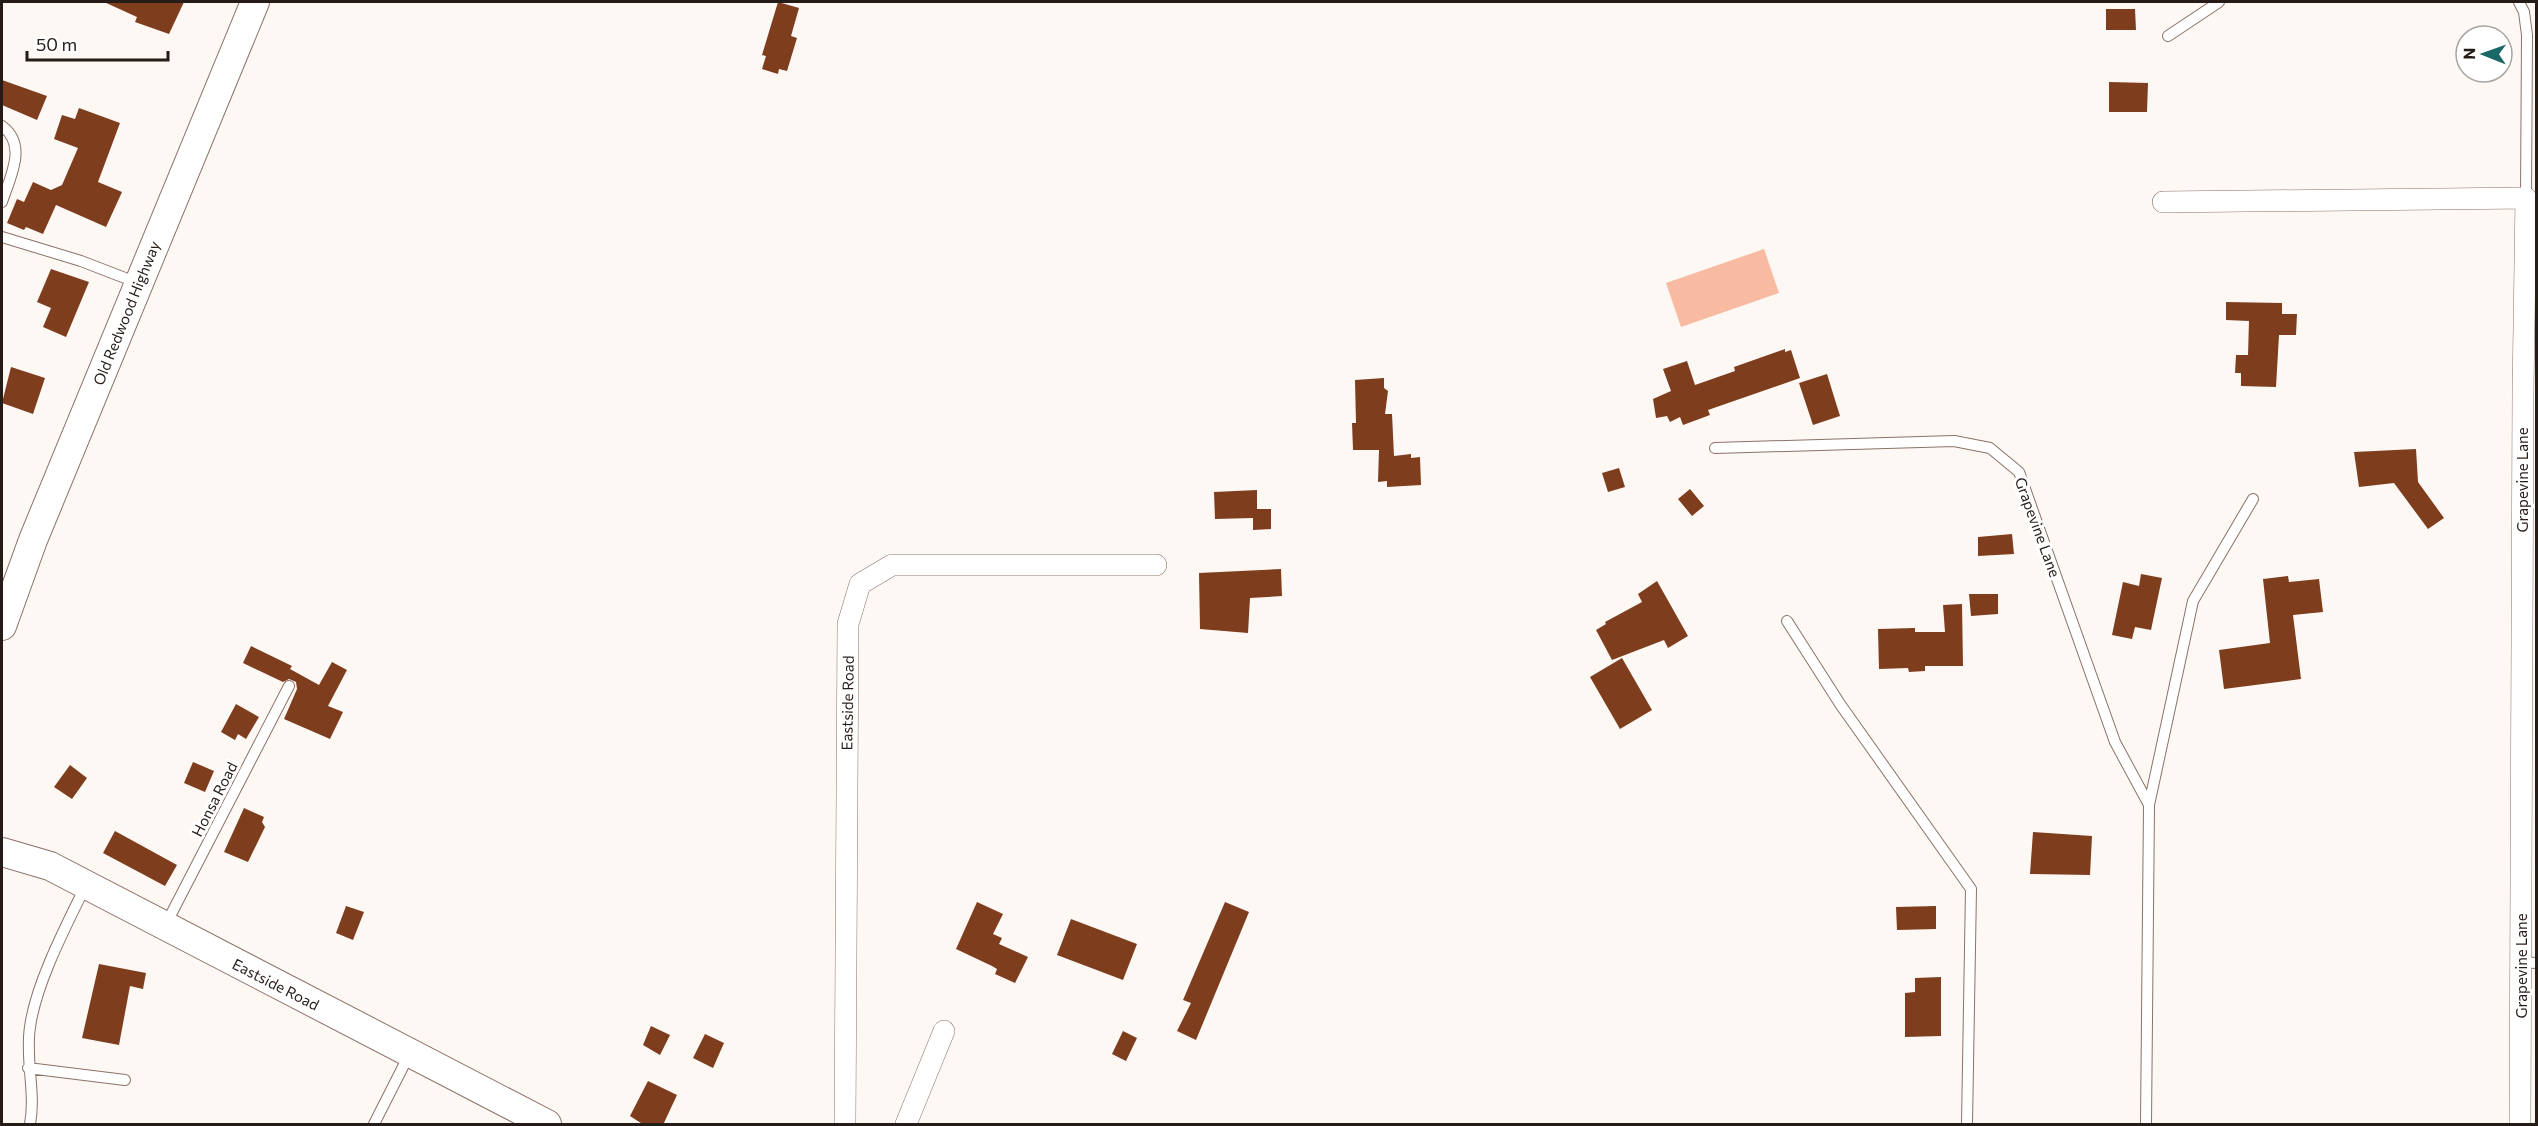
<svg xmlns="http://www.w3.org/2000/svg" width="2538" height="1126" viewBox="0 0 2538 1126" font-family="Commissioner,sans-serif">
<style>
.green{fill:#f8bba1}
.building{fill:#7e3d1d}
.lines{fill:none;stroke-linecap:round;stroke-linejoin:round}
.service-casing{stroke:#8b7267;stroke-width:12}
.minor-casing{stroke:#8b7267;stroke-width:22}
.secondary-casing{stroke:#8b7267;stroke-width:30}
.service{stroke:#fff;stroke-width:10}
.minor{stroke:#fff;stroke-width:21}
.secondary{stroke:#fff;stroke-width:28}
.labels{text-anchor:middle;dominant-baseline:central;stroke-width:6;stroke-linejoin:round;paint-order:stroke}
.street-label{font-size:15px;fill:#251b17;stroke:#fff}
</style>
<rect width="100%" height="100%" fill="#fef8f5"/>
<!-- green -->
<path class="green" d="M 1764,249 L 1779,293 L 1681,327 L 1666,283 Z"/>
<!-- building -->
<path class="building" d="M 104,2 L 184,2 L 169,34 L 135,22 L 137,17 Z
M 778,2 L 799,8 L 791,36 L 797,38 L 787,71 L 779,69 L 778,74 L 762,69 L 766,56 L 762,55 Z
M 2106,9 L 2135,9 L 2136,30 L 2106,30 Z
M 2,80 L 47,96 L 37,120 L 2,105 Z
M 2109,82 L 2148,83 L 2147,112 L 2109,112 Z
M 79,108 L 120,123 L 98,182 L 122,192 L 106,227 L 56,205 L 43,234 L 26,227 L 24,230 L 7,223 L 17,199 L 24,202 L 33,182 L 51,190 L 62,185 L 78,148 L 54,139 L 62,115 L 75,119 Z
M 51,269 L 89,282 L 66,337 L 43,327 L 51,308 L 37,302 Z
M 2226,302 L 2282,303 L 2282,314 L 2297,314 L 2296,335 L 2279,335 L 2276,387 L 2241,386 L 2241,373 L 2235,373 L 2236,355 L 2248,355 L 2249,321 L 2226,320 Z
M 1785,349 L 1785,352 L 1791,350 L 1800,378 L 1708,410 L 1710,415 L 1683,425 L 1680,417 L 1670,422 L 1667,416 L 1656,418 L 1653,399 L 1671,391 L 1663,369 L 1687,361 L 1695,385 L 1735,371 L 1734,367 Z
M 11,367 L 45,378 L 33,414 L 2,403 Z
M 1827,374 L 1840,416 L 1813,425 L 1799,383 Z
M 1384,378 L 1384,388 L 1388,391 L 1385,414 L 1392,414 L 1394,456 L 1411,454 L 1411,458 L 1420,457 L 1421,485 L 1387,487 L 1387,481 L 1378,482 L 1379,450 L 1353,450 L 1352,423 L 1356,423 L 1355,380 Z
M 2416,449 L 2418,482 L 2444,518 L 2428,529 L 2394,483 L 2359,487 L 2354,452 Z
M 1619,468 L 1625,487 L 1608,492 L 1602,473 Z
M 1690,489 L 1704,506 L 1692,516 L 1678,499 Z
M 1257,490 L 1257,509 L 1271,509 L 1271,529 L 1253,530 L 1253,518 L 1215,519 L 1214,492 Z
M 2012,534 L 2014,554 L 1978,556 L 1978,537 Z
M 1281,569 L 1282,596 L 1250,598 L 1248,633 L 1200,629 L 1199,573 Z
M 2141,574 L 2162,578 L 2151,630 L 2135,627 L 2132,639 L 2112,635 L 2123,582 L 2139,586 Z
M 2288,576 L 2289,582 L 2319,579 L 2323,612 L 2293,615 L 2301,679 L 2224,689 L 2219,650 L 2270,643 L 2263,579 Z
M 1657,581 L 1688,636 L 1668,648 L 1664,640 L 1612,660 L 1596,630 L 1606,624 L 1605,622 L 1642,602 L 1638,594 Z
M 1969,594 L 1998,594 L 1998,614 L 1971,616 Z
M 1962,604 L 1963,666 L 1925,666 L 1925,671 L 1909,672 L 1908,668 L 1879,669 L 1878,629 L 1915,628 L 1915,632 L 1945,632 L 1943,605 Z
M 251,646 L 292,666 L 290,669 L 319,685 L 332,662 L 347,670 L 328,706 L 343,712 L 330,739 L 284,719 L 297,689 L 296,682 L 289,679 L 283,682 L 243,663 Z
M 1622,658 L 1652,710 L 1620,729 L 1590,677 Z
M 236,704 L 259,717 L 246,739 L 238,734 L 235,740 L 221,732 Z
M 193,762 L 214,771 L 205,792 L 184,783 Z
M 70,765 L 87,778 L 72,799 L 54,787 Z
M 244,808 L 264,817 L 262,822 L 265,827 L 248,862 L 224,852 Z
M 115,831 L 177,865 L 165,886 L 103,853 Z
M 2033,832 L 2092,836 L 2090,875 L 2030,874 Z
M 977,902 L 1003,914 L 993,934 L 1002,938 L 999,944 L 1028,957 L 1015,983 L 995,974 L 997,969 L 992,966 L 956,949 Z
M 1225,902 L 1249,912 L 1196,1040 L 1177,1031 L 1191,1003 L 1183,1000 Z
M 346,906 L 364,912 L 353,940 L 336,933 Z
M 1936,906 L 1936,929 L 1897,930 L 1896,907 Z
M 1071,919 L 1137,944 L 1123,980 L 1057,955 Z
M 99,964 L 146,973 L 143,989 L 130,986 L 119,1045 L 82,1038 Z
M 1941,977 L 1941,1036 L 1905,1037 L 1905,993 L 1915,992 L 1915,978 Z
M 651,1026 L 670,1035 L 660,1055 L 643,1045 Z
M 1123,1031 L 1137,1038 L 1126,1061 L 1112,1054 Z
M 705,1034 L 724,1043 L 713,1068 L 693,1058 Z
M 648,1081 L 677,1095 L 663,1125 L 644,1125 L 630,1116 Z"/>
<g class="lines">
<defs>
<path id="service" d="M 2519,2 L 2524,12 L 2527,35 L 2526,198
M 2168,36 L 2219,2
M 2,126 C 28,145 10,177 2,202
M 2,237 L 81,261 L 138,283
M 1715,448 L 1954,441 L 1990,448 L 2019,472 L 2115,742 L 2149,805
M 1787,621 L 1840,704 L 1971,889 L 1967,1124
M 165,926 L 289,686
M 2521,962 L 2536,963
M 28,1068 L 125,1080
M 30,1124 C 36,1093 25,1059 30,1027 C 36,983 66,926 86,885
M 374,1124 L 409,1055
M 2146,1124 L 2149,805 L 2193,601 L 2253,499"/>
<path id="minor" d="M 2163,202 L 2526,198 L 2523,391 L 2520,1124
M 845,1124 L 848,624 L 860,584 L 892,565 L 1156,565
M 906,1124 L 944,1031"/>
<path id="secondary" d="M 2,626 L 33,540 L 255,2
M 2,852 L 50,866 L 547,1124"/>
</defs>
<!-- service casing -->
<use href="#service" class="service-casing"/>
<!-- minor casing -->
<use href="#minor" class="minor-casing"/>
<!-- secondary casing -->
<use href="#secondary" class="secondary-casing"/>
<!-- service -->
<use href="#service" class="service"/>
<!-- minor -->
<use href="#minor" class="minor"/>
<!-- secondary -->
<use href="#secondary" class="secondary"/>
</g>
<g class="labels">
<!-- street labels -->
<g class="street-label">
<text transform="translate(126 313) rotate(-68)">Old Redwood Highway</text>
<text transform="translate(2522 480) rotate(-90)">Grapevine Lane</text>
<text transform="translate(2038 527) rotate(70)">Grapevine Lane</text>
<text transform="translate(847 703) rotate(-89)">Eastside Road</text>
<text transform="translate(214 799) rotate(-63)">Honsa Road</text>
<text transform="translate(2521 966) rotate(-90)">Grapevine Lane</text>
<text transform="translate(276 984) rotate(27)">Eastside Road</text>
</g>
</g>
<!-- border -->
<rect width="2538" height="1126" fill="none" stroke="#251b17" stroke-width="6"/>
<!-- north arrow -->
<g transform="translate(2484 54) rotate(271)"><circle r="28" fill="#ffffff" stroke="#a8a4a2" stroke-width="1.5"/>
<path d="M0-4.5L10 22L0 15L-10 22Z" fill="#1a6767"/>
<text y="-9" font-size="16" font-weight="bold" text-anchor="middle" fill="#251b17">N</text>
</g>
<!-- scale -->
<path d="M27 51v9h141v-9" fill="none" stroke="#251b17" stroke-width="3"/>
<text x="36" y="51" font-size="18" fill="#251b17" stroke="#ffffff" stroke-width="4.5" paint-order="stroke">50 m</text>
</svg>
